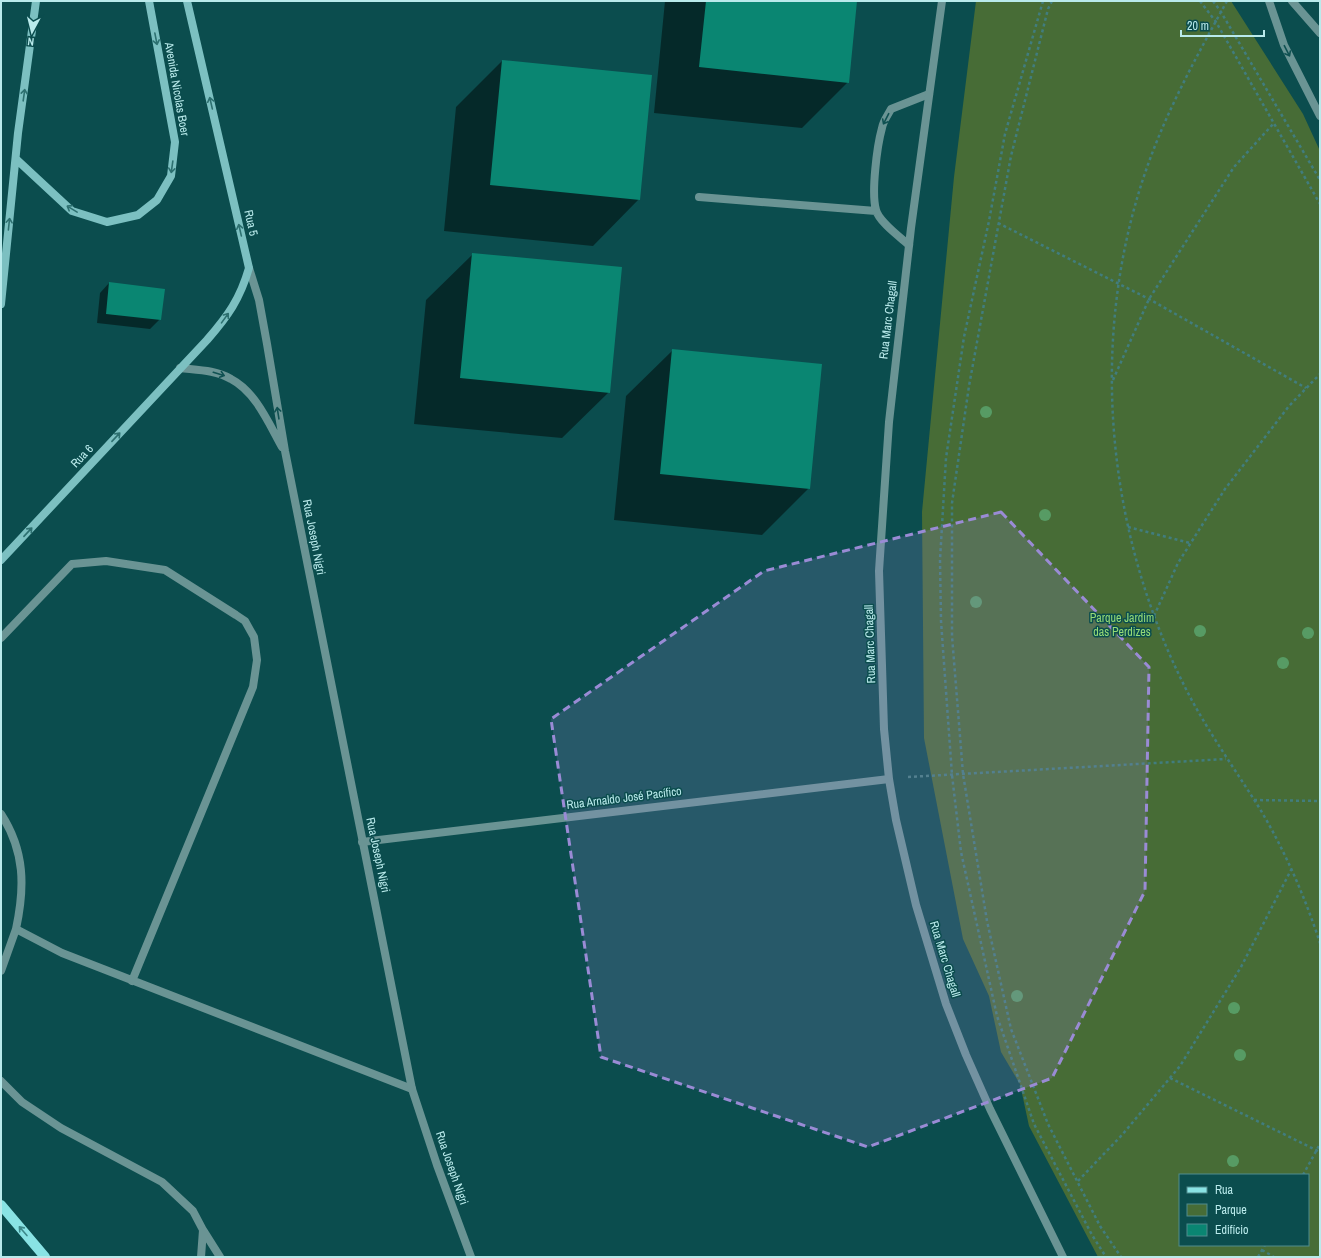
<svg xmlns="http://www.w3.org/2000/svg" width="1321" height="1258" viewBox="0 0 1321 1258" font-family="'Archivo Narrow',sans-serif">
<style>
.green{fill:#476c36;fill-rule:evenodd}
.shadow{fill:#0007}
.building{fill:#0a8672}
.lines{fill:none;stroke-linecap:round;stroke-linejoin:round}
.path{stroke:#417d7e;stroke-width:2.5;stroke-dasharray:3 3;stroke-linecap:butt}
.lane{stroke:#6a9494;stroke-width:8}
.street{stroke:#6a9494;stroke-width:8}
.secondary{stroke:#7cc0c1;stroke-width:8}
.primary{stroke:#89e3e4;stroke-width:10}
.tree{fill:#579b64}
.oneway{stroke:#2d7070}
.oneway2{stroke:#105152}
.oneway3{stroke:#3d898a}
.marked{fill:#9a8bd5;fill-opacity:0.2;stroke:#9a8bd5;stroke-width:3;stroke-dasharray:8 5;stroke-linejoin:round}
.labels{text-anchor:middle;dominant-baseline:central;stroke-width:3;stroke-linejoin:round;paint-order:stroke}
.street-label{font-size:12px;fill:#b9eaeb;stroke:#0b4d4e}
.park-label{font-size:12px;fill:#95da76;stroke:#0b4d4e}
</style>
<rect width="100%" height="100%" fill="#0b4d4e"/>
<!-- green -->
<path class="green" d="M 976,1 L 1231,1 L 1303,114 L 1320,151 L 1320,1257 L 1098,1257 L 1029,1126 L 1020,1084 L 1001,1052 L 989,996 L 963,939 L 924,738 L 922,512 L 954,177 ZM 1180,1175 L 1308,1175 L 1308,1245 L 1180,1245 Z"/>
<!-- shadow -->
<path class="shadow" d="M 665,1 L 856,1 L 848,82 L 802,128 L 654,113 Z
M 502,61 L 639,199 L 593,246 L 444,231 L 456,107 Z
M 473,254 L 609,392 L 562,438 L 414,424 L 426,300 Z
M 109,283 L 160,319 L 150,329 L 97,323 L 100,293 Z
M 673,350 L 809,488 L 762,535 L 614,520 L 626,396 Z"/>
<!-- building -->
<path class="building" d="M 706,1 L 857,1 L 849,83 L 699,67 Z
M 502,60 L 652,75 L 640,200 L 490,185 Z
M 472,253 L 622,267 L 610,393 L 460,378 Z
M 109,282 L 165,289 L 161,320 L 106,314 Z
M 672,349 L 822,364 L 810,489 L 660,474 Z"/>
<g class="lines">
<!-- path -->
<path class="path" d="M 1043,1 L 1005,134 L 989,221 L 964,337 L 946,458 L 940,560 L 941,621 L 952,775 L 961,852 L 997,1016 L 1034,1124 L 1092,1235 L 1106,1257
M 1052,1 L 1048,9 L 1011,156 L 969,386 L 952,503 L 952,636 L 963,774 L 987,921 L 1011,1029 L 1048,1124 L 1100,1226 L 1121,1257
M 1200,1 L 1216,22 L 1320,204
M 1213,1 L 1221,12 L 1320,180
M 1227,1 C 1200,50 1173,99 1153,151 C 1088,320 1102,517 1181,679 C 1203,725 1233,766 1260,809 C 1285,851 1305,897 1320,943
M 998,223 L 1149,299 L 1306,388
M 1113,380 L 1149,299 L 1234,167 L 1274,123
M 1128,527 L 1190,543
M 1154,616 L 1178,563 L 1225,489 L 1289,406 L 1320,374
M 908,777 L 1226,759
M 1254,800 L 1320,801
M 1170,1078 L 1320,1152
M 1303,1175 L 1320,1144
M 1078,1181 L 1122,1135 L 1180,1066 L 1241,967 L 1291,870
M 1262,1250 L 1274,1257
M 1258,1257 L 1265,1245"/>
<!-- lane -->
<path class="lane" d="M 699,197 L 876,211
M 909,245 C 900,237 879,222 876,210 C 871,193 877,146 882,128 C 883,121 888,115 891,109 L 929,94
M 1,638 L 72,564 L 106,561 L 165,570 L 236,615 L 245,621 L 254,637 L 257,660 L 253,687 L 132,981
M 1,814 C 25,851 25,887 16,929 L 62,953 L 412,1089
M 1,971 L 16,929
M 1,1081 L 22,1102 L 61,1128 L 162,1182 L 193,1211 L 203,1230 L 201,1257
M 203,1230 L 220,1257"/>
<!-- street -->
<path class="street" d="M 942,1 L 911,228 L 889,422 L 879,571 L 884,729 L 889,779 L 896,820 L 916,905 L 946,1004 L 966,1055 L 990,1109 L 1063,1257
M 1269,1 L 1284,45 L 1320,116
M 1292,1 L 1320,33
M 249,268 L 259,300 L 267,344 L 285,451 L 412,1089 L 437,1165 L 471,1257
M 180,368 C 197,370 216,370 231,379 C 256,392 269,424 282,447
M 362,842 L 889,779"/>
<!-- secondary -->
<path class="secondary" d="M 16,159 L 72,211 L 107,222 L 138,215 L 157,200 L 171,176 L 175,142 L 149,1
M 1,304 L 18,133 L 36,1
M 1,560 L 207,340 C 228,316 240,299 249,268 L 187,1"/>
<!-- primary -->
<path class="primary" d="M 1,1205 L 45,1257"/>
</g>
<!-- trees -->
<g class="tree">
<circle cx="986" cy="412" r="6"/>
<circle cx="1045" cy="515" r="6"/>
<circle cx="976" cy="602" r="6"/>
<circle cx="1200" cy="631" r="6"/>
<circle cx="1308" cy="633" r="6"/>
<circle cx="1283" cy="663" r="6"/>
<circle cx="1017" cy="996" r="6"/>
<circle cx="1234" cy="1008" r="6"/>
<circle cx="1240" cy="1055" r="6"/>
<circle cx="1233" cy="1161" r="6"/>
</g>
<!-- one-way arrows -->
<defs><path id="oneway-shaft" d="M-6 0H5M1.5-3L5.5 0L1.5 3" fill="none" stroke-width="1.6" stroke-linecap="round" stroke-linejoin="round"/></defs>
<g class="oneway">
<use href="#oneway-shaft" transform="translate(156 39) rotate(79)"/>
<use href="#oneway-shaft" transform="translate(24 95) rotate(-82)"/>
<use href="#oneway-shaft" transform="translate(211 103) rotate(-103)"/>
<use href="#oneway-shaft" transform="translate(172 167) rotate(98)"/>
<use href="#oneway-shaft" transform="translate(72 209) rotate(-149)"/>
<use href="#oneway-shaft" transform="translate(9 224) rotate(-84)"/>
<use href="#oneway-shaft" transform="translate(240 230) rotate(-103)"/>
<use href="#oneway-shaft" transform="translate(225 318) rotate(-54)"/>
<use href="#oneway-shaft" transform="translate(116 437) rotate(-47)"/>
<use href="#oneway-shaft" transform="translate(28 532) rotate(-47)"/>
</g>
<g class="oneway2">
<use href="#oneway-shaft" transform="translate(1287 51) rotate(63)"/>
<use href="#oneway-shaft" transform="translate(886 119) rotate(117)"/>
<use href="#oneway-shaft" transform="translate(219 374) rotate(17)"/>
<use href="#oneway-shaft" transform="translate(278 413) rotate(-99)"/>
</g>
<use class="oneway3" href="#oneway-shaft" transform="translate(23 1231) rotate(-131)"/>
<!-- marked area -->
<path class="marked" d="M 1001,512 L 1149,667 L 1145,891 L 1052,1078 L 868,1147 L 601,1057 L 551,719 L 764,571 Z"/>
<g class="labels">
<!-- street labels -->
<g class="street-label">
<text transform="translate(177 89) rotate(80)">Avenida Nicolas Boer</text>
<text transform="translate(251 223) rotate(77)">Rua 5</text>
<text transform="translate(888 320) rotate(-83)">Rua Marc Chagall</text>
<text transform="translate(82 456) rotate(-47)">Rua 6</text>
<text transform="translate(314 537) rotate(79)">Rua Joseph Nigri</text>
<text transform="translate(870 644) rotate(-92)">Rua Marc Chagall</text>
<text transform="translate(624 798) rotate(-7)">Rua Arnaldo José Pacífico</text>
<text transform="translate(378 855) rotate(78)">Rua Joseph Nigri</text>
<text transform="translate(945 959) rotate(73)">Rua Marc Chagall</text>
<text transform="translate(452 1168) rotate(71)">Rua Joseph Nigri</text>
</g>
<!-- park labels -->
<g class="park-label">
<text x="1122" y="618">Parque Jardim<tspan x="1122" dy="14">das Perdizes</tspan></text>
</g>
</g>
<!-- border -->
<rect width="1321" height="1258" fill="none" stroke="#b9eaeb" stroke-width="4"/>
<!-- legend -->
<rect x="1179" y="1174" width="130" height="72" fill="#0b4d4e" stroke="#518c8d"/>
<rect x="1187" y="1187" width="20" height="6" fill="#89e3e4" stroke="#518c8d"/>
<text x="1215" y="1194" font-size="12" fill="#b9eaeb">Rua</text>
<rect x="1187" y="1204" width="20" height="12" fill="#476c36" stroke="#518c8d"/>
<text x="1215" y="1214" font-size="12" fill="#b9eaeb">Parque</text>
<rect x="1187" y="1224" width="20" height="12" fill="#0a8672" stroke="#518c8d"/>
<text x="1215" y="1234" font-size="12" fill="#b9eaeb">Edifício</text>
<!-- north arrow -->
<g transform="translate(32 32) rotate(187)" stroke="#0b4d4e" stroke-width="3" paint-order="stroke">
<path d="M0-3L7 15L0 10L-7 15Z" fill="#b9eaeb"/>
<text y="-6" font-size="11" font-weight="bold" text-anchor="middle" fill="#b9eaeb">N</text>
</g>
<!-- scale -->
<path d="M1181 30v6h83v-6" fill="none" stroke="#b9eaeb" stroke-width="2"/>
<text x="1187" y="30" font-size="12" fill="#b9eaeb" stroke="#0b4d4e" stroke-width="3" paint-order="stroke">20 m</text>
</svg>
